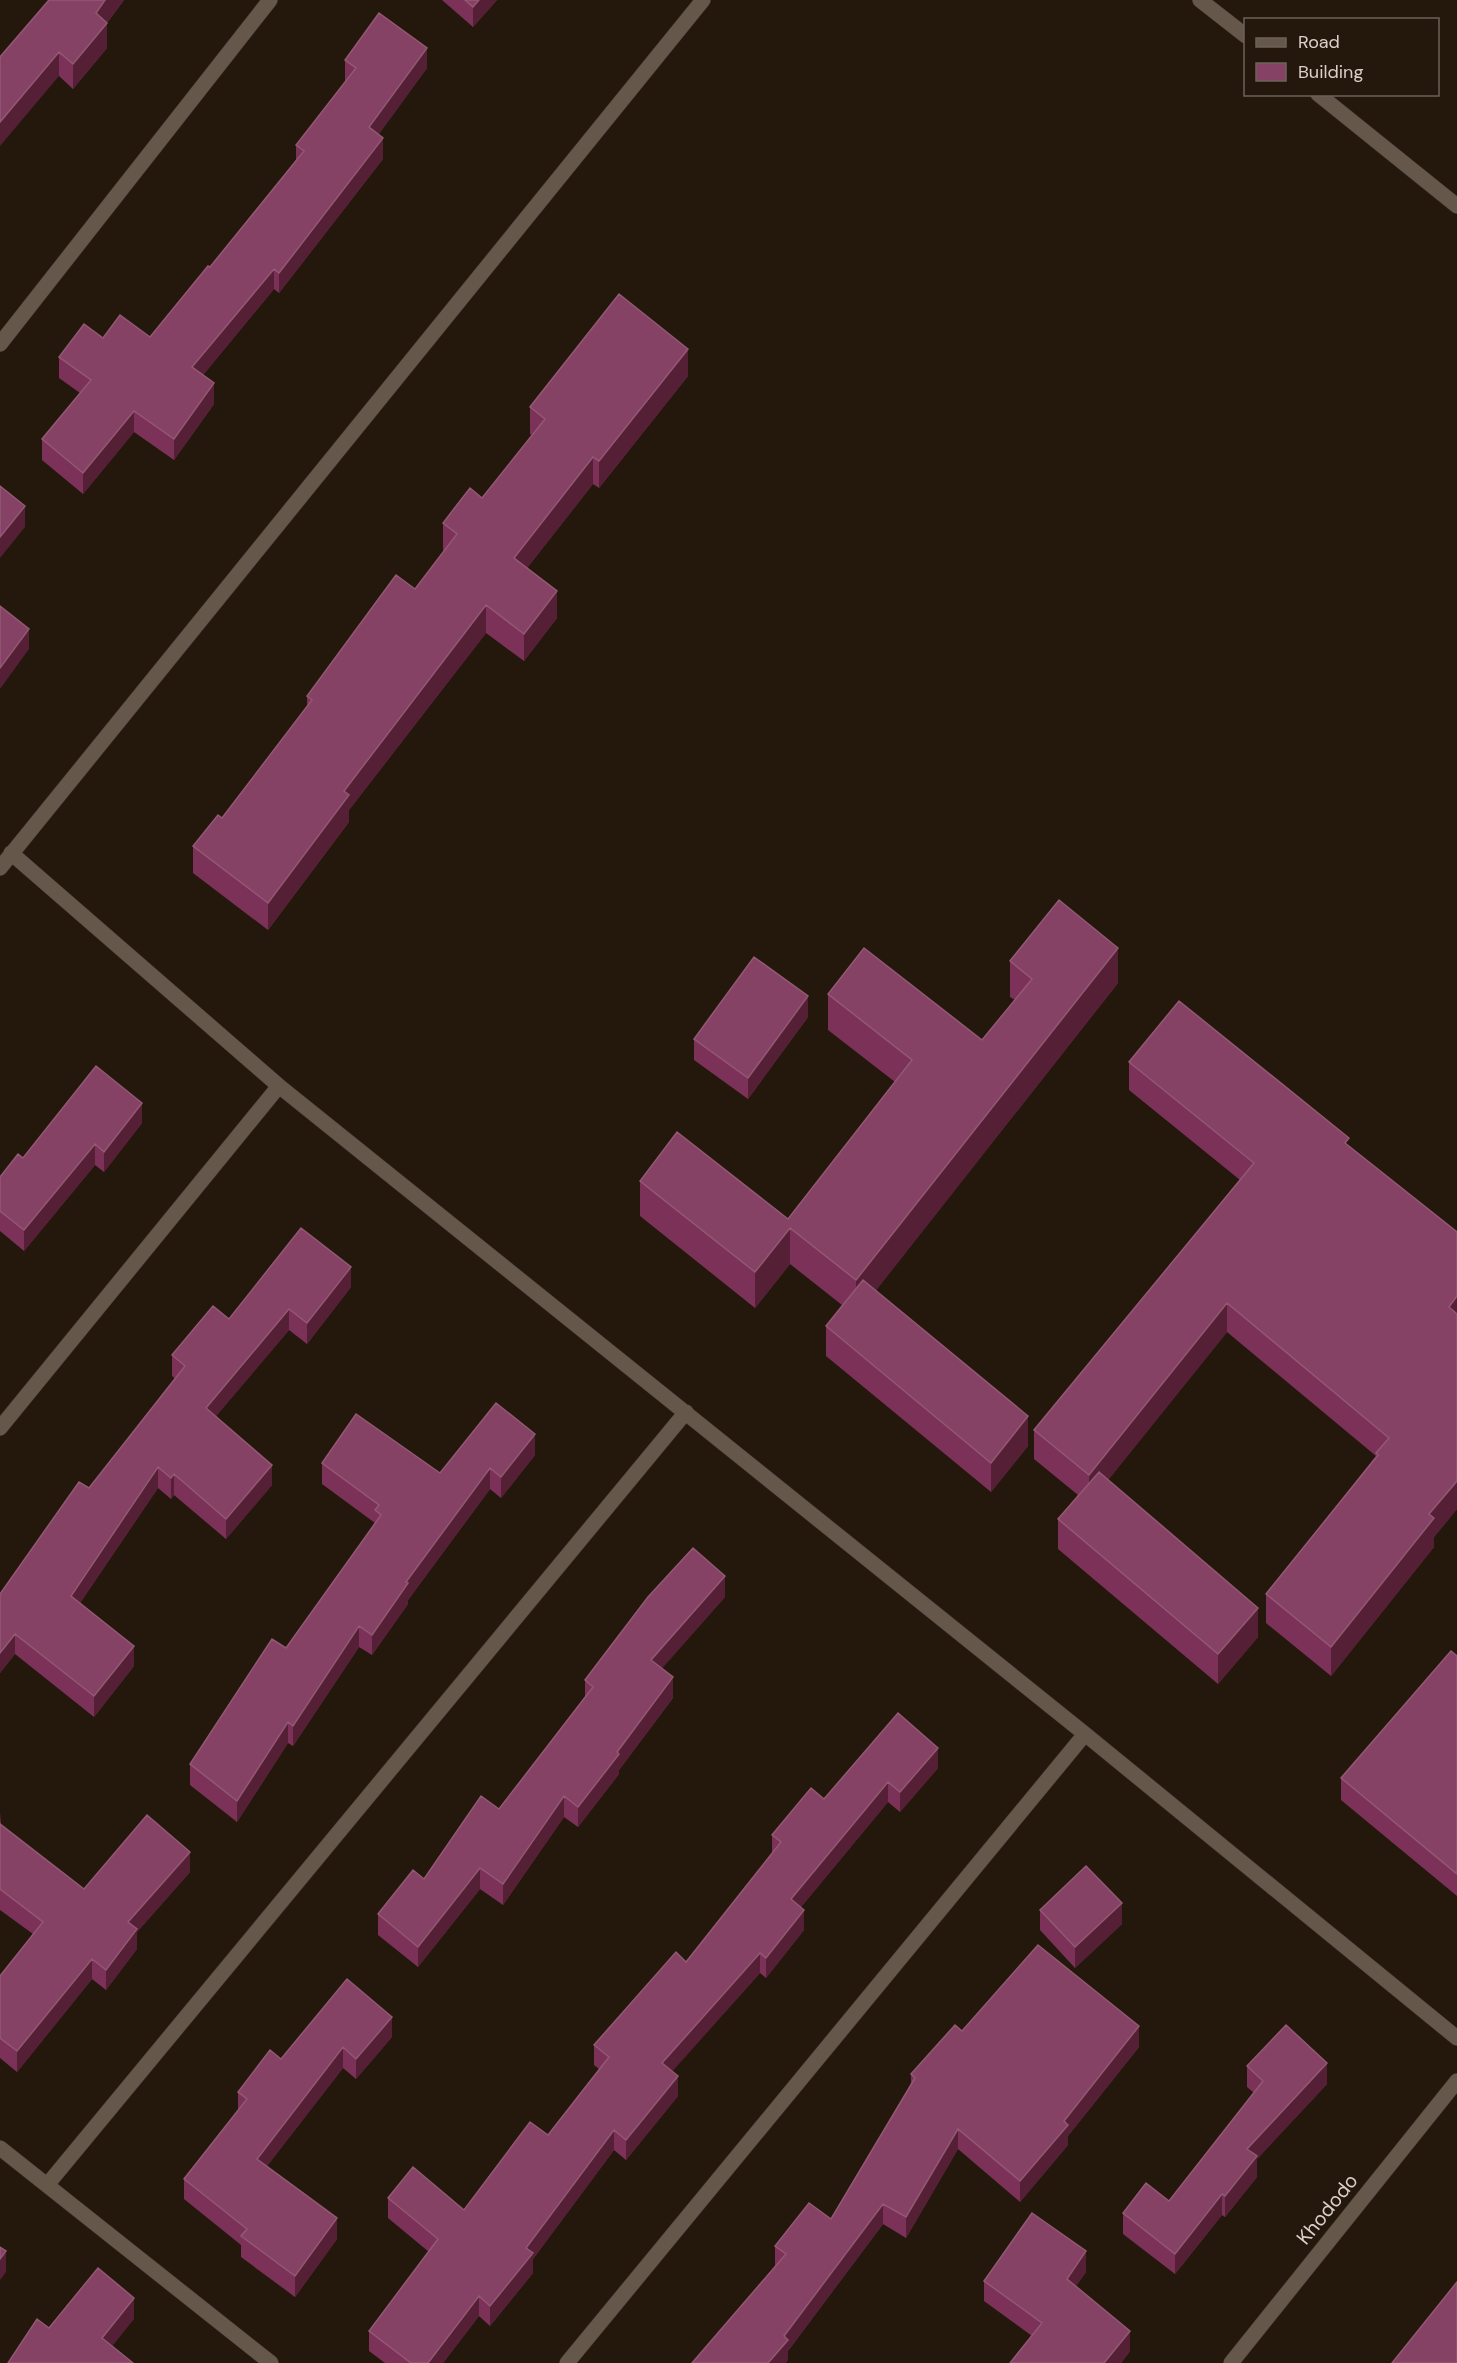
<svg xmlns="http://www.w3.org/2000/svg" width="1457" height="2363" viewBox="0 0 1457 2363" font-family="'DM Sans',sans-serif">
<style>
.lines{fill:none;stroke-linecap:round;stroke-linejoin:round}
.minor-casing{stroke:#3a312c;stroke-width:16}
.tertiary-casing{stroke:#3a312c;stroke-width:16}
.minor{stroke:#66574b;stroke-width:15}
.tertiary{stroke:#66574b;stroke-width:15}
.wall{fill:#7c3158}
.shaded-wall{fill:#552035}
.building{fill:#864264;stroke:#935874;stroke-width:1.5}
.labels{text-anchor:middle;dominant-baseline:central;stroke-width:6;stroke-linejoin:round;paint-order:stroke}
.street-label{font-size:20px;fill:#d9d0c9;stroke:#24180d}
</style>
<rect width="100%" height="100%" fill="#24180d"/>
<g class="lines">
<defs>
<path id="minor" d="M 0,344 L 270,0
M 11,853 L 279,1086 L 1085,1734 L 1457,2038
M 0,868 L 703,0
M 0,1428 L 279,1086
M 0,2148 L 271,2363
M 47,2185 L 686,1412
M 567,2363 L 1085,1734
M 1231,2363 L 1457,2081"/>
<path id="tertiary" d="M 1200,0 L 1246,36
M 1318,94 L 1457,206"/>
</defs>
<!-- minor casing -->
<use href="#minor" class="minor-casing"/>
<!-- tertiary casing -->
<use href="#tertiary" class="tertiary-casing"/>
<!-- minor -->
<use href="#minor" class="minor"/>
<!-- tertiary -->
<use href="#tertiary" class="tertiary"/>
</g>
<!-- wall -->
<path class="wall" d="M 49,0 L 124,0 L 107,23 L 107,48 L 73,89 L 59,76 Z
M 442,0 L 497,0 L 473,27 Z
M 345,60 L 427,68 L 378,135 L 383,159 L 279,293 L 274,289 L 203,375 L 214,404 L 174,460 L 134,432 L 83,494 L 42,460 L 42,439 L 80,393 L 59,378 L 59,357 L 103,338 L 150,337 L 210,267 L 296,160 L 296,145 L 346,81 L 345,81 Z
M 688,376 L 599,488 L 593,484 L 527,568 L 557,618 L 524,661 L 486,633 L 349,810 L 349,822 L 268,930 L 193,873 L 193,846 L 222,818 L 307,706 L 307,696 L 415,589 L 444,551 L 443,550 L 443,523 L 482,498 L 532,435 L 530,434 L 530,407 Z
M 1010,961 L 1118,983 L 876,1290 L 1028,1446 L 991,1492 L 826,1356 L 826,1326 L 842,1305 L 790,1264 L 755,1308 L 640,1216 L 640,1181 L 788,1219 L 895,1082 L 828,1030 L 828,994 L 982,1040 L 1015,1000 L 1010,997 Z
M 808,1017 L 748,1099 L 694,1060 L 694,1039 Z
M 1129,1062 L 1349,1146 L 1457,1232 L 1457,1509 L 1434,1537 L 1434,1547 L 1331,1676 L 1266,1623 L 1266,1594 L 1376,1456 L 1227,1332 L 1108,1480 L 1258,1637 L 1218,1684 L 1058,1549 L 1058,1519 L 1078,1495 L 1034,1459 L 1034,1430 L 1240,1180 L 1129,1090 Z
M 142,1123 L 104,1172 L 95,1165 L 24,1251 L 0,1231 L 0,1177 L 23,1158 Z
M 351,1287 L 307,1344 L 289,1330 L 216,1416 L 272,1485 L 226,1539 L 174,1495 L 171,1499 L 158,1488 L 80,1603 L 134,1666 L 94,1717 L 15,1654 L 0,1673 L 0,1594 L 89,1488 L 176,1379 L 172,1376 L 172,1355 L 229,1319 Z
M 535,1455 L 501,1498 L 490,1489 L 408,1600 L 408,1604 L 372,1655 L 359,1647 L 293,1746 L 288,1743 L 237,1822 L 190,1785 L 190,1764 L 286,1648 L 375,1524 L 375,1523 L 322,1484 L 322,1463 L 440,1473 Z
M 725,1597 L 661,1669 L 673,1698 L 619,1770 L 619,1774 L 578,1827 L 564,1817 L 503,1905 L 480,1889 L 418,1967 L 378,1935 L 378,1914 L 424,1879 L 499,1809 L 585,1697 L 585,1680 Z
M 1457,1656 L 1457,1896 L 1341,1800 L 1341,1778 Z
M 938,1768 L 900,1812 L 888,1802 L 801,1907 L 804,1930 L 766,1978 L 760,1973 L 672,2071 L 678,2096 L 626,2160 L 614,2150 L 533,2259 L 533,2273 L 490,2326 L 479,2316 L 443,2363 L 385,2363 L 369,2351 L 369,2331 L 429,2252 L 388,2218 L 388,2198 L 464,2210 L 548,2135 L 599,2069 L 594,2065 L 594,2045 L 686,1962 L 772,1854 L 772,1835 L 824,1799 Z
M 0,1813 L 1,1825 L 84,1889 L 190,1872 L 137,1932 L 137,1949 L 106,1990 L 92,1979 L 17,2072 L 0,2058 L 0,1976 L 33,1934 L 0,1910 Z
M 1040,1910 L 1122,1924 L 1075,1968 L 1040,1930 Z
M 962,2031 L 1139,2047 L 1068,2136 L 1068,2145 L 1020,2202 L 958,2149 L 906,2238 L 883,2224 L 788,2351 L 788,2360 L 775,2267 L 775,2246 L 831,2219 L 911,2085 L 911,2074 Z
M 392,2037 L 356,2079 L 343,2068 L 267,2166 L 337,2239 L 295,2297 L 241,2257 L 241,2245 L 184,2199 L 184,2179 L 238,2110 L 238,2092 L 281,2059 Z
M 1247,2066 L 1327,2084 L 1257,2159 L 1257,2177 L 1225,2217 L 1222,2215 L 1175,2274 L 1123,2234 L 1123,2213 L 1169,2201 L 1254,2093 L 1247,2087 Z
M 1086,2272 L 1076,2286 L 1130,2351 L 1121,2363 L 1010,2363 L 1032,2336 L 984,2301 L 984,2281 Z"/>
<!-- shaded-wall -->
<path class="shaded-wall" d="M 105,0 L 124,0 L 100,32 L 107,23 L 107,48 L 73,89 L 73,64 L 96,13 Z
M 479,0 L 497,0 L 473,27 L 473,7 Z
M 427,48 L 427,68 L 369,148 L 369,127 Z
M 59,52 L 59,76 L 0,146 L 0,122 Z
M 383,138 L 383,159 L 279,293 L 279,273 Z
M 274,269 L 274,289 L 192,388 L 192,367 Z
M 688,349 L 688,376 L 599,488 L 599,461 Z
M 214,383 L 214,404 L 174,460 L 174,439 Z
M 134,411 L 134,432 L 83,494 L 83,473 Z
M 593,457 L 593,484 L 514,585 L 514,558 Z
M 25,506 L 25,527 L 0,558 L 0,537 Z
M 557,591 L 557,618 L 524,661 L 524,634 Z
M 486,605 L 486,633 L 349,810 L 349,822 L 268,930 L 268,903 L 344,791 Z
M 29,629 L 29,649 L 0,689 L 0,668 Z
M 1118,948 L 1118,983 L 856,1316 L 856,1280 Z
M 808,996 L 808,1017 L 748,1099 L 748,1078 Z
M 142,1103 L 142,1123 L 104,1172 L 104,1152 Z
M 95,1144 L 95,1165 L 24,1251 L 24,1230 Z
M 790,1228 L 790,1264 L 755,1308 L 755,1272 Z
M 351,1267 L 351,1287 L 307,1344 L 307,1323 Z
M 1457,1296 L 1457,1325 L 1449,1307 Z
M 1227,1303 L 1227,1332 L 1089,1504 L 1089,1475 Z
M 289,1309 L 289,1330 L 206,1428 L 206,1408 Z
M 1028,1416 L 1028,1446 L 991,1492 L 991,1463 Z
M 535,1434 L 535,1455 L 501,1498 L 501,1477 Z
M 272,1465 L 272,1485 L 226,1539 L 226,1519 Z
M 158,1467 L 158,1488 L 71,1616 L 71,1596 Z
M 490,1468 L 490,1489 L 408,1600 L 408,1604 L 372,1655 L 372,1635 L 406,1582 Z
M 174,1474 L 174,1495 L 171,1499 L 171,1478 Z
M 1457,1481 L 1457,1509 L 1434,1537 L 1434,1547 L 1331,1676 L 1331,1647 L 1429,1514 Z
M 725,1576 L 725,1597 L 651,1681 L 651,1660 Z
M 1258,1608 L 1258,1637 L 1218,1684 L 1218,1654 Z
M 359,1626 L 359,1647 L 293,1746 L 293,1726 Z
M 15,1634 L 15,1654 L 0,1673 L 0,1653 Z
M 134,1646 L 134,1666 L 94,1717 L 94,1696 Z
M 673,1677 L 673,1698 L 619,1770 L 619,1774 L 578,1827 L 578,1807 Z
M 288,1722 L 288,1743 L 237,1822 L 237,1801 Z
M 938,1748 L 938,1768 L 900,1812 L 900,1792 Z
M 888,1782 L 888,1802 L 791,1919 L 791,1899 Z
M 564,1796 L 564,1817 L 503,1905 L 503,1884 Z
M 190,1852 L 190,1872 L 137,1932 L 137,1949 L 106,1990 L 106,1970 L 128,1922 Z
M 480,1868 L 480,1889 L 418,1967 L 418,1947 Z
M 1122,1903 L 1122,1924 L 1075,1968 L 1075,1947 Z
M 804,1910 L 804,1930 L 766,1978 L 766,1958 Z
M 760,1953 L 760,1973 L 662,2083 L 662,2063 Z
M 92,1959 L 92,1979 L 17,2072 L 17,2051 Z
M 392,2017 L 392,2037 L 356,2079 L 356,2059 Z
M 1139,2026 L 1139,2047 L 1068,2136 L 1068,2145 L 1020,2202 L 1020,2181 L 1064,2121 Z
M 343,2047 L 343,2068 L 257,2179 L 257,2159 Z
M 1327,2063 L 1327,2084 L 1257,2159 L 1257,2177 L 1225,2217 L 1225,2196 L 1247,2149 Z
M 678,2076 L 678,2096 L 626,2160 L 626,2140 Z
M 958,2129 L 958,2149 L 906,2238 L 906,2217 Z
M 614,2130 L 614,2150 L 533,2259 L 533,2273 L 490,2326 L 490,2306 L 526,2248 Z
M 1222,2194 L 1222,2215 L 1175,2274 L 1175,2254 Z
M 883,2204 L 883,2224 L 788,2351 L 788,2360 L 786,2363 L 768,2363 L 784,2336 Z
M 337,2218 L 337,2239 L 295,2297 L 295,2276 Z
M 6,2251 L 6,2272 L 0,2280 L 0,2259 Z
M 1086,2251 L 1086,2272 L 1067,2299 L 1067,2279 Z
M 479,2296 L 479,2316 L 443,2363 L 428,2363 Z
M 134,2298 L 134,2319 L 102,2359 L 102,2338 Z
M 1130,2331 L 1130,2351 L 1121,2363 L 1104,2363 Z"/>
<!-- building -->
<path class="building" d="M 49,0 L 105,0 L 96,13 L 107,23 L 73,64 L 59,52 L 0,122 L 0,57 Z
M 465,0 L 479,0 L 473,7 Z
M 379,13 L 427,48 L 369,127 L 383,138 L 279,273 L 274,269 L 192,367 L 214,383 L 174,439 L 134,411 L 83,473 L 42,439 L 91,380 L 59,357 L 84,324 L 103,338 L 120,315 L 150,337 L 208,266 L 210,267 L 304,151 L 296,145 L 356,68 L 345,60 Z
M 619,294 L 688,349 L 599,461 L 593,457 L 514,558 L 557,591 L 524,634 L 486,605 L 344,791 L 349,795 L 268,903 L 193,846 L 218,815 L 222,818 L 312,700 L 307,696 L 396,575 L 415,589 L 457,534 L 443,523 L 470,488 L 482,498 L 545,419 L 530,407 Z
M 0,486 L 25,506 L 0,537 Z
M 0,606 L 29,629 L 0,668 Z
M 1059,900 L 1118,948 L 856,1280 L 790,1228 L 755,1272 L 640,1181 L 677,1132 L 788,1219 L 912,1060 L 828,994 L 864,948 L 982,1040 L 1032,979 L 1010,961 Z
M 754,957 L 808,996 L 748,1078 L 694,1039 Z
M 1179,1001 L 1349,1138 L 1345,1143 L 1457,1232 L 1457,1296 L 1449,1307 L 1457,1314 L 1457,1481 L 1429,1514 L 1434,1518 L 1331,1647 L 1266,1594 L 1378,1455 L 1376,1453 L 1389,1438 L 1227,1303 L 1089,1475 L 1034,1430 L 1254,1163 L 1129,1062 Z
M 96,1066 L 142,1103 L 104,1152 L 95,1144 L 24,1230 L 0,1211 L 0,1177 L 18,1154 L 23,1158 Z
M 301,1228 L 351,1267 L 307,1323 L 289,1309 L 206,1408 L 272,1465 L 226,1519 L 174,1474 L 171,1478 L 158,1467 L 71,1596 L 134,1646 L 94,1696 L 15,1634 L 0,1653 L 0,1594 L 79,1482 L 89,1488 L 185,1366 L 172,1355 L 213,1306 L 229,1319 Z
M 863,1280 L 1028,1416 L 991,1463 L 826,1326 Z
M 496,1403 L 535,1434 L 501,1477 L 490,1468 L 406,1582 L 408,1583 L 372,1635 L 359,1626 L 293,1726 L 288,1722 L 237,1801 L 190,1764 L 272,1639 L 286,1648 L 381,1515 L 375,1510 L 379,1505 L 322,1463 L 356,1414 L 440,1473 Z
M 1099,1472 L 1258,1608 L 1218,1654 L 1058,1519 Z
M 693,1548 L 725,1576 L 651,1660 L 673,1677 L 617,1752 L 619,1754 L 578,1807 L 564,1796 L 503,1884 L 480,1868 L 418,1947 L 378,1914 L 413,1870 L 424,1879 L 481,1796 L 499,1809 L 593,1687 L 585,1680 L 648,1597 Z
M 1451,1651 L 1457,1656 L 1457,1874 L 1341,1778 Z
M 898,1713 L 938,1748 L 900,1792 L 888,1782 L 791,1899 L 804,1910 L 766,1958 L 760,1953 L 662,2063 L 678,2076 L 626,2140 L 614,2130 L 526,2248 L 533,2253 L 490,2306 L 479,2296 L 428,2363 L 411,2363 L 369,2331 L 438,2239 L 388,2198 L 413,2167 L 464,2210 L 530,2122 L 548,2135 L 609,2057 L 594,2045 L 676,1952 L 686,1962 L 781,1842 L 772,1835 L 811,1788 L 824,1799 Z
M 147,1815 L 190,1852 L 128,1922 L 137,1929 L 106,1970 L 92,1959 L 17,2051 L 0,2038 L 0,1976 L 43,1922 L 0,1889 L 0,1824 L 84,1889 Z
M 1086,1866 L 1122,1903 L 1075,1947 L 1040,1910 Z
M 1038,1945 L 1139,2026 L 1064,2121 L 1068,2125 L 1020,2181 L 958,2129 L 906,2217 L 883,2204 L 784,2336 L 788,2340 L 768,2363 L 692,2363 L 786,2254 L 775,2246 L 809,2203 L 831,2219 L 915,2078 L 911,2074 L 955,2025 L 962,2031 Z
M 347,1979 L 392,2017 L 356,2059 L 343,2047 L 257,2159 L 337,2218 L 295,2276 L 241,2236 L 247,2229 L 184,2179 L 247,2099 L 238,2092 L 270,2050 L 281,2059 Z
M 1286,2025 L 1327,2063 L 1247,2149 L 1257,2156 L 1225,2196 L 1222,2194 L 1175,2254 L 1123,2213 L 1146,2183 L 1169,2201 L 1263,2081 L 1247,2066 Z
M 1032,2213 L 1086,2251 L 1067,2279 L 1130,2331 L 1104,2363 L 1010,2363 L 1042,2323 L 984,2281 Z
M 0,2247 L 6,2251 L 0,2259 Z
M 98,2268 L 134,2298 L 102,2338 L 133,2363 L 8,2363 L 37,2319 L 49,2328 Z
M 1457,2282 L 1457,2363 L 1392,2363 Z"/>
<g class="labels">
<!-- street labels -->
<g class="street-label">
<text transform="translate(1327 2209) rotate(-51)">Khododo</text>
</g>
</g>
<!-- legend -->
<rect x="1244" y="18" width="195" height="78" fill="#24180d" stroke="#6c6258" stroke-width="1.5"/>
<rect x="1256" y="38" width="30" height="9" fill="#66574b" stroke="#6c6258" stroke-width="1.5"/>
<text x="1298" y="48" font-size="18" fill="#d9d0c9">Road</text>
<rect x="1256" y="63" width="30" height="18" fill="#864264" stroke="#6c6258" stroke-width="1.5"/>
<text x="1298" y="78" font-size="18" fill="#d9d0c9">Building</text>
</svg>
